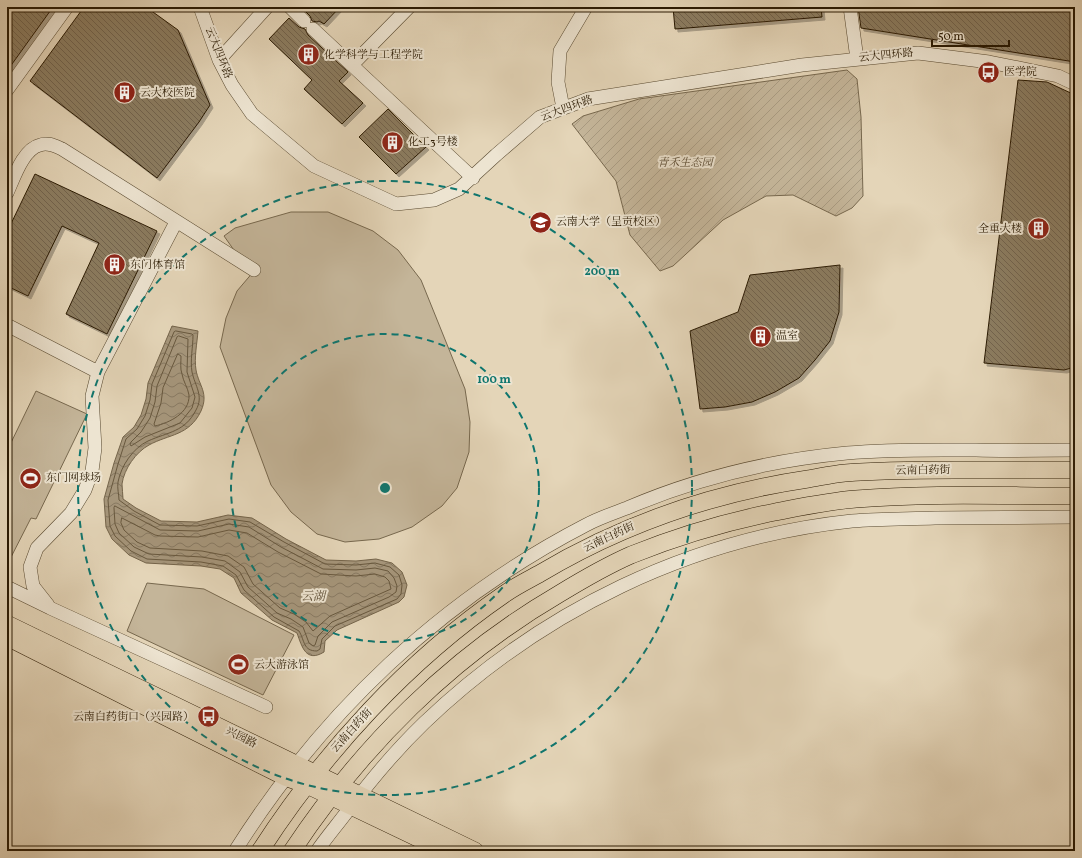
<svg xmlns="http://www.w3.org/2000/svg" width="1082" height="858" viewBox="0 0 1082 858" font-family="Vollkorn,'Noto Serif SC',serif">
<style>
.grass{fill:#c4b599;stroke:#77684e}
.garden{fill:url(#garden-furrows);stroke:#77684e}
.water{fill:url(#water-waves);stroke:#74644a}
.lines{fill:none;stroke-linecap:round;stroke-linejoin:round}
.shore{stroke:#68583e;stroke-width:1}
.building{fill:url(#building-back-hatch);stroke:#2a1a03;filter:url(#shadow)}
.minor-casing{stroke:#584930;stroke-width:14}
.major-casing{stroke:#2a1a03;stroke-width:18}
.minor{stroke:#ede4d1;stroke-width:13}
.major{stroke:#e4d5b8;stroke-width:17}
.ring{fill:none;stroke:#0f766e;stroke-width:2;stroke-dasharray:7 5}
.labels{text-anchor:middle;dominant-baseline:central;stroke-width:4;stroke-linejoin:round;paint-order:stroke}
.street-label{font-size:11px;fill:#2a1a03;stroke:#ede4d1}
.poi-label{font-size:11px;fill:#2a1a03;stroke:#ede4d1;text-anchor:start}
.park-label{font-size:11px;font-style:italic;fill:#584830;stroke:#ede4d1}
.water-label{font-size:12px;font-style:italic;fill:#5b4b33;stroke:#ede4d1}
.centre{fill:#0f766e;stroke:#ede4d1;stroke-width:2}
.ring-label{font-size:12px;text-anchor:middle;font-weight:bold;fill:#0f766e;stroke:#ede4d1;stroke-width:4;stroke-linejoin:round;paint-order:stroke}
</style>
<defs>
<pattern id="garden-furrows" width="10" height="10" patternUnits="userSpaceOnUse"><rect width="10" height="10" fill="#c4b599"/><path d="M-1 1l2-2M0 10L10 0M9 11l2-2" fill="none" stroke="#a99b82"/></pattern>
<pattern id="water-waves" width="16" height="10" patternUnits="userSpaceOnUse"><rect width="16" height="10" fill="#a5957a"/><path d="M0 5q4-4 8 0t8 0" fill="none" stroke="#877962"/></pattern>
<pattern id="building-back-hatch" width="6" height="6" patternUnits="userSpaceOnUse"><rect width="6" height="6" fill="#8b7b61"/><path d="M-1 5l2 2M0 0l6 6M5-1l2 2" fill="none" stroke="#72644e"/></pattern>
<filter id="shadow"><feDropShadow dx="3" dy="3" stdDeviation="0" flood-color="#0004"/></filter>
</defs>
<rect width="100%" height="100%" fill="#e4d5b8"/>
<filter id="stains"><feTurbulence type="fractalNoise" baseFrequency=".005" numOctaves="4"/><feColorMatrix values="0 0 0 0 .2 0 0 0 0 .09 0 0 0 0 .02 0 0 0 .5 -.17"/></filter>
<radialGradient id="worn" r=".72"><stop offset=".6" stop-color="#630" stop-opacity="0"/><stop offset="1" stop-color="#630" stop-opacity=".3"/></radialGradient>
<!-- grass -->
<path class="grass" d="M 291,212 L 328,212 L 373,231 L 398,250 L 421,280 L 465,389 L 470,422 L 469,452 L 457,488 L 442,506 L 412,527 L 379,539 L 345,542 L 317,534 L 291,512 L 271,485 L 220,347 L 226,318 L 237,291 L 254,271 L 236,253 L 224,236 L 235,228 Z
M 36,391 L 87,414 L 36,519 L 31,518 L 7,565 L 7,451 Z
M 147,583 L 204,589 L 294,635 L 263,695 L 127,631 Z"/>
<!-- garden -->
<path class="garden" d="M 847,70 L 857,79 L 861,117 L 863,196 L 852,208 L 836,216 L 793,195 L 766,196 L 723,220 L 673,266 L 660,271 L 630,235 L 616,181 L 572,124 L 583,116 L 639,99 Z"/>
<!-- water -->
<path class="water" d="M 172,326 L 198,331 C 197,344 194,358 196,370 C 199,386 209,393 201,411 C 189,436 169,434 149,445 C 136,452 124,469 122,484 C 122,489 123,494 123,499 L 136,508 L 161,521 L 197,522 L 228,515 L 252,518 L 286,539 L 326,560 L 356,561 L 376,559 L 392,563 L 402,572 L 407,585 L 404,597 L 399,602 L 337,630 L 325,641 L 324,652 C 306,663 302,647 297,633 L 272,620 L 241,593 L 234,578 L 220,569 L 201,566 L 146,563 L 129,555 L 112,539 L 106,527 L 104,499 L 114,463 L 123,437 L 134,427 L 141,415 L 146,399 L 148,383 Z"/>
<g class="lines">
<!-- shore -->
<path class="shore" d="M 176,331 L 192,334 L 193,335 C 193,347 190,360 192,372 C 195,386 204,396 196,410 C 185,432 168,432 148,441 C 133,448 121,466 118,482 C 117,488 119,495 119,500 L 134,511 L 160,525 L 197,526 L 229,519 L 250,522 L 284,542 L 325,564 L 356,565 L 375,563 L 390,567 L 399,575 L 402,585 L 401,594 L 397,599 L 335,626 L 322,639 L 320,649 L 317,651 C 303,651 305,641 299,631 L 274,617 L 244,590 L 236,575 L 223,566 L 201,562 L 147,559 L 131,551 L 115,536 L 110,526 L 108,500 L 118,464 L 126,439 L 137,429 L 145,416 L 150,400 L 152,384 L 174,332 Z
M 179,336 L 188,339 L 187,372 L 195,397 L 192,408 L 180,423 L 145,437 L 131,446 L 130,444 L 131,442 L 141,432 L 150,418 L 155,402 L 157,386 L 177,337 Z
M 178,354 L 181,356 C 181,362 180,369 182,374 C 183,381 188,388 189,395 C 190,413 169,423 155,426 L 154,424 L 161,403 L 163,388 Z
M 115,506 L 160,530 L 198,531 L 229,524 L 249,527 L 281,547 L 323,569 L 356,570 L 375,568 L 388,571 L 394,578 L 397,586 L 396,592 L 389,597 L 332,622 L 318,636 L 315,645 L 313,646 L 309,643 L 303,627 L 291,619 L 277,613 L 248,587 L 240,572 L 225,561 L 202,557 L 149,554 L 134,547 L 119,533 L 115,524 L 114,508 Z
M 122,518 L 155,535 L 160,536 L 198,537 L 229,530 L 247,533 L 278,552 L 321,574 L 356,576 L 375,574 L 385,577 L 389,581 L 391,589 L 330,616 L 313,631 L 306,622 L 294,614 L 280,608 L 253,584 L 244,567 L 228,556 L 202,551 L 150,548 L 137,542 L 124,530 L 121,523 Z"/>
</g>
<!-- building -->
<path class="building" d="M 7,7 L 53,7 L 7,71 Z
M 84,7 L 146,7 L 178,30 L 210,105 L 199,122 L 157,178 L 30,81 Z
M 301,7 L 340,7 L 324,24 L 319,21 L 317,22 L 312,21 L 310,16 Z
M 673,7 L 821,7 L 822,17 L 675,29 Z
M 858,7 L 1075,7 L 1075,62 L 861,28 Z
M 289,18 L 299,27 L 305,29 L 308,35 L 348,72 L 339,81 L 363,103 L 342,124 L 304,89 L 312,80 L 269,39 Z
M 1018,80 L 1047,82 L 1075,95 L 1075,367 L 1064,370 L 984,363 Z
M 388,109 L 426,147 L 396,174 L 359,137 Z
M 35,174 L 157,231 L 107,334 L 66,314 L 99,243 L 62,226 L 28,296 L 7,286 L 7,232 Z
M 840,265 L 839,312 L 830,341 L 815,360 L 799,378 L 775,392 L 752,402 L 725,407 L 700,409 L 690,331 L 738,312 L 750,275 Z"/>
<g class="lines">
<defs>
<path id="minor" d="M 200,7 L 219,60 L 232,85 L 252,114 L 314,166 L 396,204 L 434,200 L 459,189 L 496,155 L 540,117 L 588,99 L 802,65 L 918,53 L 989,62 L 1058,76 L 1075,84
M 290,7 L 304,21
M 850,7 L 857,59
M 313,29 L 473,178
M 219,60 L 267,7
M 352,65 L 409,7
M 7,90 L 67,7
M 563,108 L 558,82 L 560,51 L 586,7
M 7,193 C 14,178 23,149 40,145 C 48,142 55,146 62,149 L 254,270
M 7,325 L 98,372 L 176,222
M 7,587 L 50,608 L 266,707
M 48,605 L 33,586 L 30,567 L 37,548 L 71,513 L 85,490 L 92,471 L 95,448 L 92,396 L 98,372
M 235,851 C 322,713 441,600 586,525 C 599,518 614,513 627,508 C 697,478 772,460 847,453 C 890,449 933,450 976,450 C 1009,451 1042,450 1075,450
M 317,851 C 326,838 337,825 346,813 C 370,781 395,751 424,723 C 541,611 690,538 852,521 C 879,519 907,519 935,518 C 982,518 1028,517 1075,517"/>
<path id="major" d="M 7,624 L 475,851
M 7,637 L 285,777 L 307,785 L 445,851
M 260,851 C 324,752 408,660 506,593 C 516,586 528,580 539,574 C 621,525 713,493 808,479 C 820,477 833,474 845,473 C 882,470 919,470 955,470 C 995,470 1035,470 1075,470
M 292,851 C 361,747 451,657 559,594 C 582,580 606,566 631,555 C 678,536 725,522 775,512 C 801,507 829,501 856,499 C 929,493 1002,496 1075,496"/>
</defs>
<!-- minor casing -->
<use href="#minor" class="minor-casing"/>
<!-- major casing -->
<use href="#major" class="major-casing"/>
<!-- minor -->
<use href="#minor" class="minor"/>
<!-- major -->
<use href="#major" class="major"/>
</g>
<!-- distance rings -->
<g class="ring">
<circle cx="385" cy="488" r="154"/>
<circle cx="385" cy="488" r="307"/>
</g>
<!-- icons -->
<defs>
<symbol id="building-disc" viewBox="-11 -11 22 22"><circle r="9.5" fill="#8f2418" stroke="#ede4d1"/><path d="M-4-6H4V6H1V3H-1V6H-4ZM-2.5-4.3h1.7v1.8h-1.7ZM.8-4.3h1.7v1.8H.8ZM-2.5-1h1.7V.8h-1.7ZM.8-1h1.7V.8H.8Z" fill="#fff"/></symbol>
<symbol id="bus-disc" viewBox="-11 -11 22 22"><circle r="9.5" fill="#8f2418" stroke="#ede4d1"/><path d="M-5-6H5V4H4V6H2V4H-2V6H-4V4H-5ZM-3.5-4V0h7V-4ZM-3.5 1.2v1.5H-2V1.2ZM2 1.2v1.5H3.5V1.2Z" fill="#fff"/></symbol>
<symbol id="university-disc" viewBox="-11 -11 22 22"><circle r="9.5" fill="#8f2418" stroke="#ede4d1"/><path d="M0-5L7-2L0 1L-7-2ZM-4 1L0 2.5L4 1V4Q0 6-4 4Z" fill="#fff"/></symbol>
<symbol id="stadium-disc" viewBox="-11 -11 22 22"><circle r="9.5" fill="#8f2418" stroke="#ede4d1"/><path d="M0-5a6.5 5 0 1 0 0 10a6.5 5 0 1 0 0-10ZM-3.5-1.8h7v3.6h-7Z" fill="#fff"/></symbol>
</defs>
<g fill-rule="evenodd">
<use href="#building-disc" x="296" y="42" width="25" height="25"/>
<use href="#bus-disc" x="976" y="60" width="25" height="25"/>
<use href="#building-disc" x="112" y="80" width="25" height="25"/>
<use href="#building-disc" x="380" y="130" width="25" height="25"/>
<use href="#university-disc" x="528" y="210" width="25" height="25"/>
<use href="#building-disc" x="1026" y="216" width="25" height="25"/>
<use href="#building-disc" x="102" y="252" width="25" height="25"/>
<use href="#building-disc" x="748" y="324" width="25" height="25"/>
<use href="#stadium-disc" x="18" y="466" width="25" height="25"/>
<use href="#stadium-disc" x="226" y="652" width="25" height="25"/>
<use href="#bus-disc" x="196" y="704" width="25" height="25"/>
</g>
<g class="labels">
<!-- street labels -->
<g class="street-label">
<text transform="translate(218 53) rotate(68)">云大四环路</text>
<text transform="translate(886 56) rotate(-6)">云大四环路</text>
<text transform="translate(567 109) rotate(-20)">云大四环路</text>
<text transform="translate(923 471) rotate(-1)">云南白药街</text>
<text transform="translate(609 538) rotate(-25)">云南白药街</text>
<text transform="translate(352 731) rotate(-48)">云南白药街</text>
<text transform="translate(241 738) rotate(26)">兴园路</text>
</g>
<!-- poi labels -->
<g class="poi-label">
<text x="324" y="55">化学科学与工程学院</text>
<text x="1004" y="72">医学院</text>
<text x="140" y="93">云大校医院</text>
<text x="408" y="142">化工3号楼</text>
<text x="556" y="222">云南大学（呈贡校区）</text>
<text x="1022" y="229" text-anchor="end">全重大楼</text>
<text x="130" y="265">东门体育馆</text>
<text x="776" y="336">温室</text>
<text x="46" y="478">东门网球场</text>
<text x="254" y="665">云大游泳馆</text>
<text x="194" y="717" text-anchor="end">云南白药街口（兴园路）</text>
</g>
<!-- park labels -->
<g class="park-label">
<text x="685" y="163">青禾生态园</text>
</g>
<!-- water labels -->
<g class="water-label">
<text x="313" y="597">云湖</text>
</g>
</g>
<circle cx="385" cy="488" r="6" class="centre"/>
<g class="ring-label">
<text x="602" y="275">200 m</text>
<text x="494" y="383">100 m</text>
</g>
<!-- margin -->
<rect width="1082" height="858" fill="none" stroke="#e4d5b8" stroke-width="24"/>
<rect x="8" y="8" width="1066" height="842" fill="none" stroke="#2a1a03" stroke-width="2"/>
<rect x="12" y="12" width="1058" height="834" fill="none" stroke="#2a1a03"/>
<!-- scale -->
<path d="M932 40v6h77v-6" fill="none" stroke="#2a1a03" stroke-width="2"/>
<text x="938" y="40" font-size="12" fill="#2a1a03" stroke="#ede4d1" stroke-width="3" paint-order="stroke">50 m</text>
<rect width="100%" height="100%" filter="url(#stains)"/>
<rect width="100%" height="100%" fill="url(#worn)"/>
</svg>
